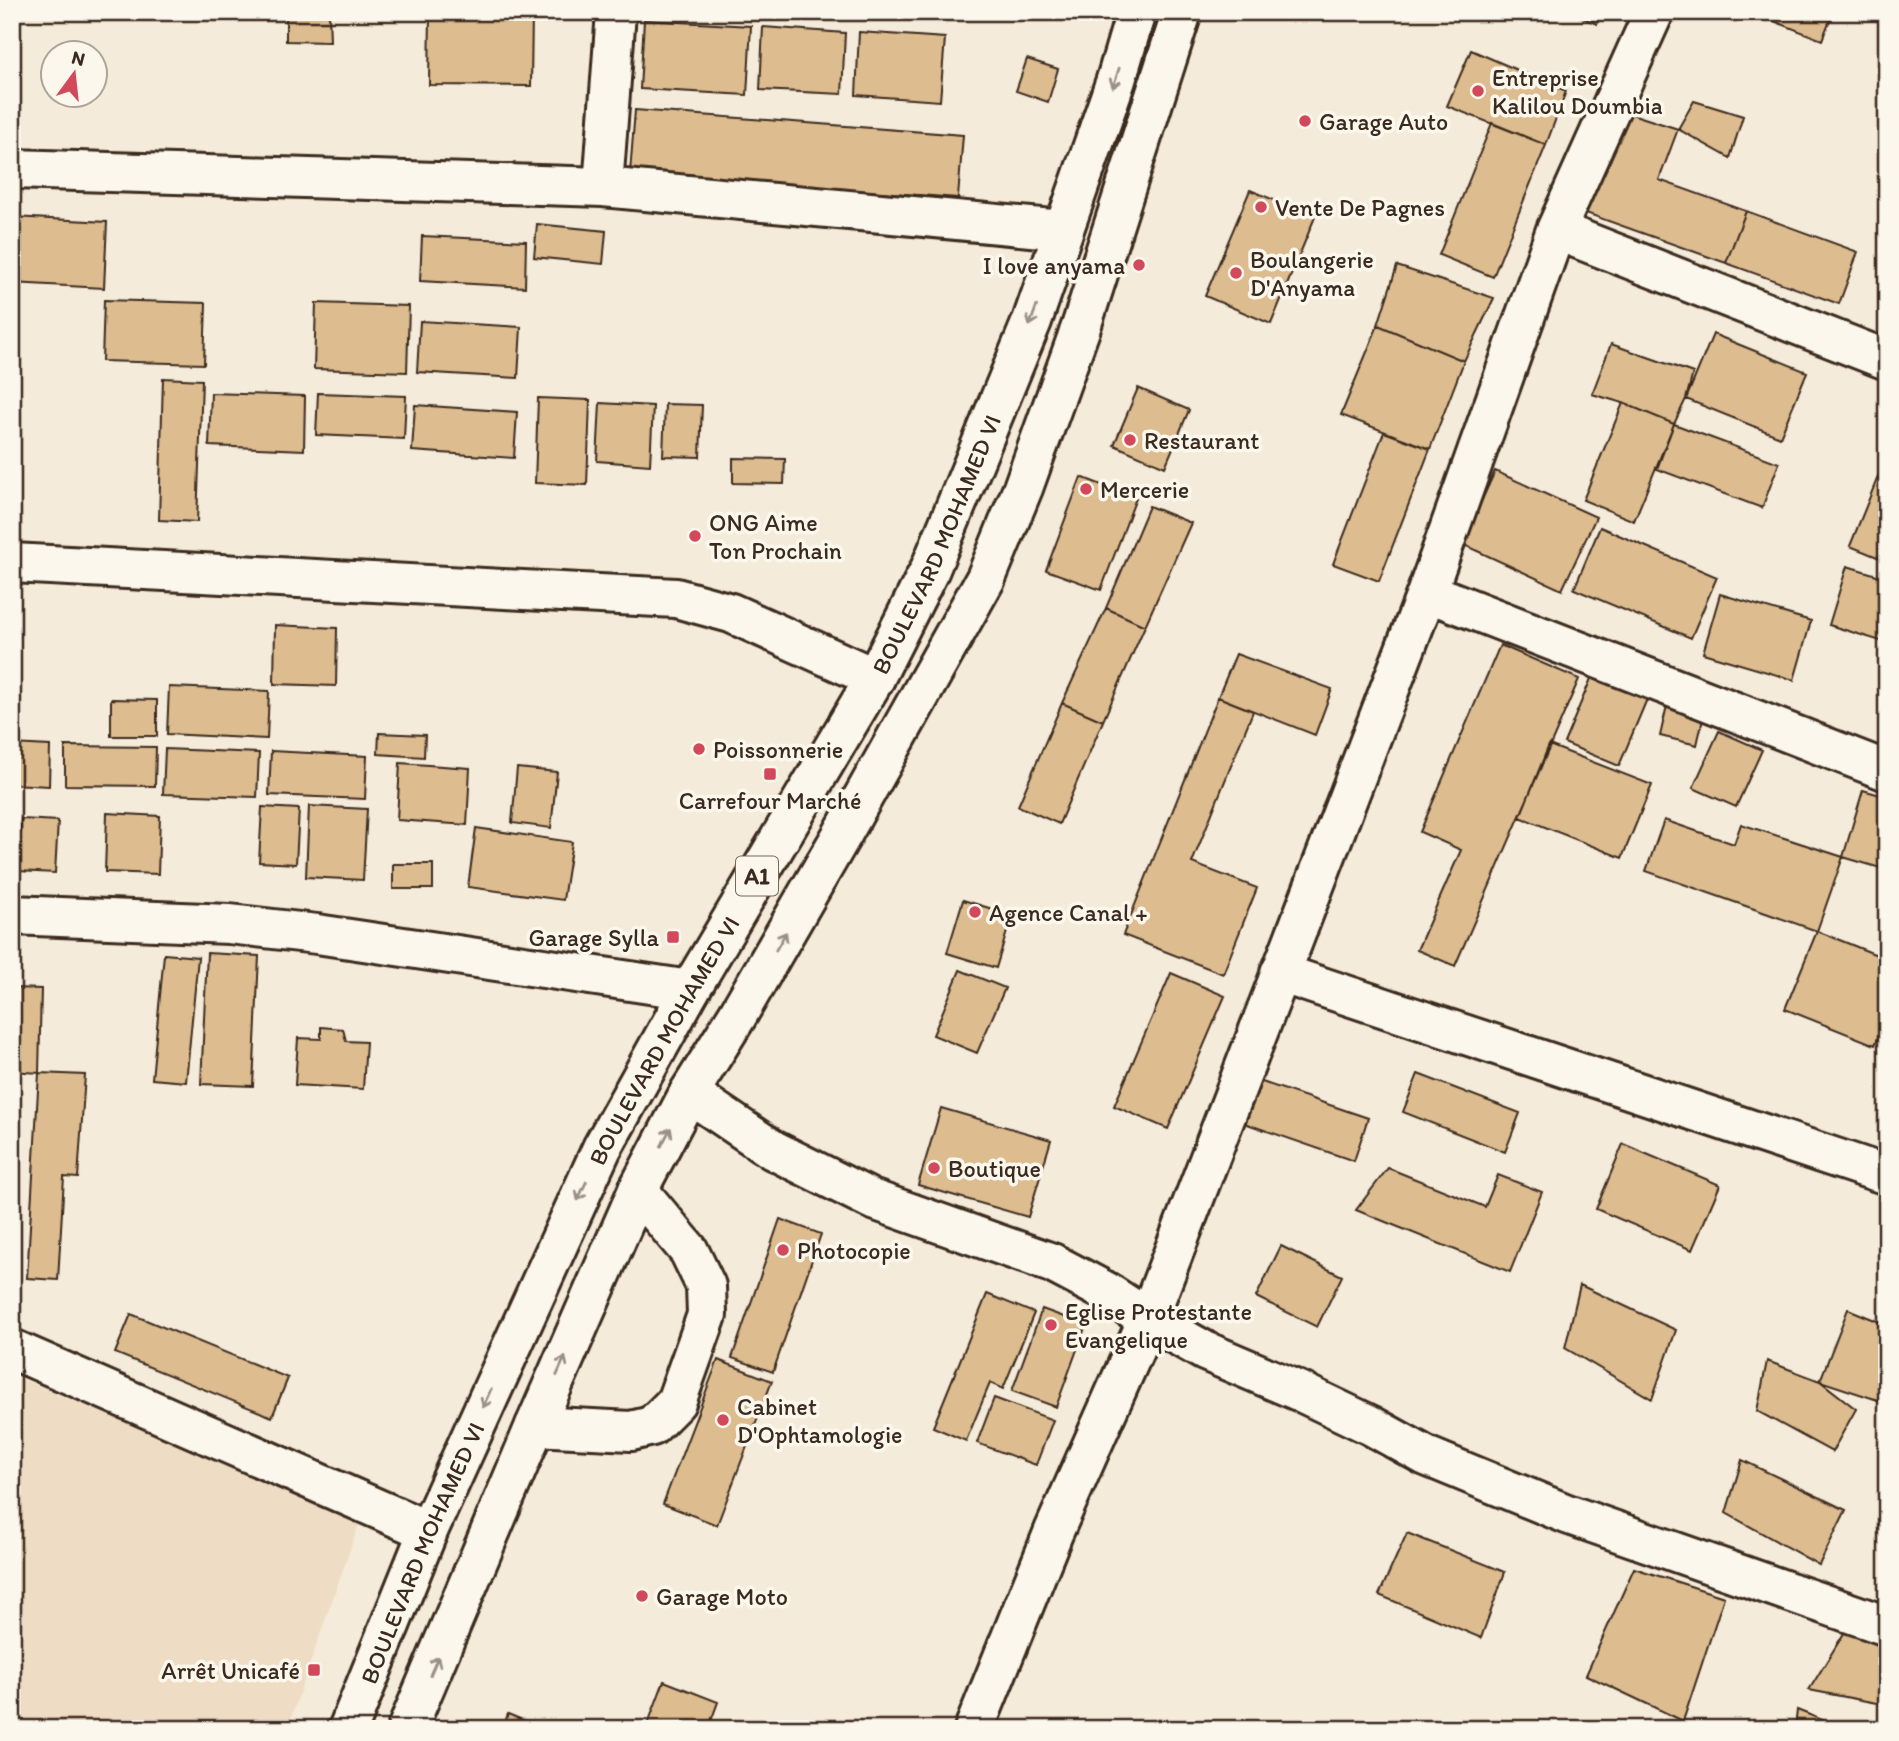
<svg xmlns="http://www.w3.org/2000/svg" width="1899" height="1741" viewBox="0 0 1899 1741" font-family="Itim,sans-serif">
<style>
.built{fill:#eeddc4}
.building{fill:#ddbc90;stroke:#3b2a1e;stroke-width:2}
.lines{fill:none;stroke-linecap:round;stroke-linejoin:round}
.minor-casing{stroke:#3b2a1e;stroke-width:44}
.major-casing{stroke:#3b2a1e;stroke-width:44}
.minor{stroke:#fbf7ec;stroke-width:38}
.major{stroke:#fbf7ec;stroke-width:38}
.oneway{stroke:#9b9085}
.poi-dot{fill:#d1495b;stroke:#fbf7ec;stroke-width:2.5}
.labels{text-anchor:middle;dominant-baseline:central;stroke-width:7;stroke-linejoin:round;paint-order:stroke}
.shield{fill:#fbf7ec;stroke:#75685c;stroke-width:2}
.shield-label{font-size:23px;font-weight:bold;fill:#3b2a1e}
.poi-label{font-size:24px;fill:#3b2a1e;stroke:#fbf7ec;text-anchor:start}
.street-label{font-size:24px;fill:#3b2a1e;stroke:#fbf7ec}
</style>
<rect width="100%" height="100%" fill="#f5ebda"/>
<filter id="ink" filterUnits="userSpaceOnUse"><feTurbulence type="fractalNoise" baseFrequency=".0143" numOctaves="2"/><feDisplacementMap in="SourceGraphic" scale="14" xChannelSelector="R" yChannelSelector="G"/><feConvolveMatrix kernelMatrix="1 2 1 2 8 2 1 2 1" color-interpolation-filters="sRGB"/></filter>
<g filter="url(#ink)">
<!-- built -->
<path class="built" d="M 12,1375 L 360,1521 L 287,1729 L 12,1729 Z"/>
<!-- building -->
<path class="building" d="M 286,12 L 329,12 L 330,42 L 286,41 Z
M 430,12 L 532,12 L 531,86 L 429,85 Z
M 1570,12 L 1602,12 L 1597,24 Z
M 1751,12 L 1833,12 L 1822,40 Z
M 644,20 L 751,26 L 747,95 L 640,89 Z
M 763,27 L 845,33 L 842,94 L 760,90 Z
M 859,32 L 945,38 L 940,101 L 856,95 Z
M 1471,50 L 1566,91 L 1546,145 L 1447,106 Z
M 1027,59 L 1058,69 L 1048,102 L 1016,91 Z
M 1694,101 L 1743,116 L 1730,158 L 1678,129 Z
M 635,110 L 963,135 L 958,198 L 630,173 Z
M 1619,110 L 1678,129 L 1659,180 L 1746,211 L 1726,263 L 1583,212 Z
M 1492,123 L 1546,145 L 1493,277 L 1439,255 Z
M 1250,190 L 1315,217 L 1271,324 L 1205,296 Z
M 1746,211 L 1858,252 L 1839,304 L 1726,263 Z
M 12,217 L 107,222 L 104,288 L 12,283 Z
M 537,224 L 606,231 L 603,264 L 534,257 Z
M 422,236 L 526,241 L 525,287 L 420,281 Z
M 1397,266 L 1494,298 L 1464,361 L 1378,325 Z
M 104,300 L 206,303 L 204,364 L 102,361 Z
M 316,303 L 409,306 L 407,372 L 314,369 Z
M 420,321 L 521,327 L 518,378 L 417,372 Z
M 1378,325 L 1464,361 L 1430,449 L 1341,415 Z
M 1713,334 L 1807,372 L 1780,437 L 1686,399 Z
M 1611,344 L 1693,373 L 1686,399 L 1674,424 L 1623,403 L 1592,394 Z
M 163,378 L 202,380 L 197,522 L 159,520 Z
M 1138,388 L 1189,410 L 1165,467 L 1114,445 Z
M 211,393 L 305,396 L 304,450 L 209,446 Z
M 318,393 L 406,396 L 404,439 L 316,435 Z
M 538,398 L 590,400 L 587,485 L 535,483 Z
M 600,403 L 653,406 L 650,465 L 597,461 Z
M 1623,403 L 1674,424 L 1634,521 L 1583,500 Z
M 665,404 L 702,405 L 700,457 L 663,456 Z
M 415,405 L 517,412 L 514,458 L 412,451 Z
M 1674,424 L 1779,463 L 1762,508 L 1657,469 Z
M 1384,432 L 1430,449 L 1379,581 L 1333,564 Z
M 1886,457 L 1887,457 L 1887,561 L 1850,546 Z
M 733,458 L 785,459 L 784,484 L 733,483 Z
M 1495,471 L 1596,517 L 1562,590 L 1462,544 Z
M 1081,477 L 1136,498 L 1101,590 L 1046,570 Z
M 1149,506 L 1191,523 L 1145,626 L 1106,608 Z
M 1600,527 L 1717,577 L 1691,638 L 1574,589 Z
M 1847,566 L 1887,578 L 1887,643 L 1829,625 Z
M 1720,594 L 1811,621 L 1794,680 L 1703,653 Z
M 1106,608 L 1145,626 L 1103,721 L 1062,703 Z
M 275,625 L 337,628 L 336,686 L 274,684 Z
M 1500,645 L 1579,679 L 1455,966 L 1417,950 L 1461,850 L 1420,832 Z
M 1236,654 L 1332,689 L 1315,735 L 1218,697 Z
M 1592,676 L 1647,699 L 1619,766 L 1564,743 Z
M 169,687 L 269,691 L 267,739 L 167,734 Z
M 1218,697 L 1253,711 L 1192,863 L 1257,888 L 1223,974 L 1123,935 Z
M 111,699 L 157,700 L 157,736 L 111,736 Z
M 1668,701 L 1705,710 L 1697,745 L 1660,736 Z
M 1062,703 L 1103,721 L 1059,824 L 1018,806 Z
M 1719,731 L 1762,750 L 1736,807 L 1693,788 Z
M 379,733 L 425,735 L 424,757 L 378,754 Z
M 12,744 L 50,746 L 49,786 L 12,784 Z
M 1549,745 L 1652,785 L 1622,858 L 1520,817 Z
M 65,746 L 156,747 L 155,786 L 65,785 Z
M 165,749 L 259,753 L 257,797 L 163,794 Z
M 271,751 L 367,756 L 365,799 L 269,795 Z
M 400,763 L 470,768 L 467,825 L 397,820 Z
M 517,768 L 557,772 L 551,828 L 512,823 Z
M 1863,790 L 1887,797 L 1887,870 L 1843,857 Z
M 309,806 L 367,809 L 363,880 L 306,877 Z
M 262,807 L 299,809 L 296,864 L 259,862 Z
M 107,813 L 160,816 L 158,874 L 105,872 Z
M 21,819 L 58,821 L 55,873 L 18,871 Z
M 1664,820 L 1734,844 L 1741,824 L 1843,857 L 1817,931 L 1646,871 Z
M 476,828 L 572,842 L 563,900 L 468,887 Z
M 393,864 L 433,864 L 433,889 L 393,889 Z
M 963,900 L 1012,915 L 996,968 L 947,953 Z
M 1817,931 L 1887,959 L 1887,1016 L 1875,1045 L 1785,1009 Z
M 207,953 L 259,956 L 253,1086 L 201,1084 Z
M 164,954 L 198,957 L 186,1082 L 152,1079 Z
M 960,970 L 1005,988 L 977,1053 L 933,1035 Z
M 1171,973 L 1225,996 L 1168,1129 L 1114,1106 Z
M 14,988 L 41,989 L 39,1073 L 12,1071 Z
M 321,1027 L 343,1029 L 346,1041 L 366,1042 L 363,1089 L 295,1085 L 298,1038 L 321,1039 Z
M 39,1073 L 85,1075 L 78,1178 L 64,1177 L 58,1280 L 27,1278 Z
M 1418,1074 L 1520,1113 L 1505,1152 L 1403,1112 Z
M 1259,1081 L 1368,1118 L 1354,1161 L 1244,1123 Z
M 941,1108 L 1051,1140 L 1028,1217 L 918,1185 Z
M 1623,1144 L 1720,1185 L 1692,1250 L 1596,1209 Z
M 1388,1168 L 1485,1207 L 1498,1175 L 1542,1192 L 1510,1272 L 1356,1210 Z
M 780,1219 L 821,1234 L 773,1372 L 732,1358 Z
M 1281,1246 L 1342,1276 L 1317,1327 L 1256,1297 Z
M 1580,1285 L 1676,1330 L 1652,1399 L 1565,1348 Z
M 987,1294 L 1034,1313 L 1003,1389 L 990,1383 L 966,1441 L 933,1427 Z
M 1042,1309 L 1086,1325 L 1056,1407 L 1012,1391 Z
M 1848,1309 L 1887,1325 L 1887,1403 L 1820,1381 Z
M 131,1314 L 288,1378 L 272,1417 L 115,1353 Z
M 718,1360 L 772,1381 L 717,1525 L 663,1504 Z
M 1767,1361 L 1820,1381 L 1856,1409 L 1832,1452 L 1757,1411 Z
M 994,1398 L 1053,1420 L 1036,1465 L 977,1443 Z
M 1742,1460 L 1846,1510 L 1819,1565 L 1726,1513 Z
M 1407,1533 L 1505,1572 L 1481,1638 L 1379,1595 Z
M 1634,1568 L 1724,1597 L 1683,1721 L 1586,1675 Z
M 1846,1630 L 1887,1645 L 1887,1705 L 1809,1690 Z
M 664,1681 L 718,1702 L 708,1729 L 646,1729 Z
M 1797,1710 L 1845,1729 L 1795,1729 Z
M 508,1714 L 544,1729 L 502,1729 Z"/>
<g class="lines">
<defs>
<path id="minor" d="M 12,169 L 603,187 L 1063,230
M 603,187 L 616,12
M 1556,230 L 1887,360
M 12,563 L 676,598 L 731,613 L 875,678
M 1427,592 L 1887,771
M 12,915 L 229,924 L 317,934 L 690,990
M 1280,973 L 1887,1175
M 689,1093 L 773,1150 L 871,1199 L 1052,1263 L 1105,1291 L 1148,1319 L 1205,1351 L 1301,1392 L 1370,1425 L 1426,1456 L 1567,1514 L 1887,1626
M 12,1349 L 428,1531
M 535,1426 L 631,1431 L 652,1426 L 676,1402 L 707,1315 L 706,1286 L 689,1251 L 638,1190
M 974,1729 L 1054,1531 L 1148,1319 L 1427,592 L 1556,230 L 1654,12"/>
<g id="major">
<path id="s1" d="M 348,1729 L 428,1531 L 602,1148 L 690,990 L 875,678 L 930,569 L 1032,321 L 1116,80 L 1136,12"/>
<path d="M 407,1729 L 535,1426 L 638,1190 L 689,1093 L 737,1016 L 843,833 L 986,578 L 1023,488 L 1081,327 L 1182,12"/>
</g>
</defs>
<!-- minor casing -->
<use href="#minor" class="minor-casing"/>
<!-- major casing -->
<use href="#major" class="major-casing"/>
<!-- minor -->
<use href="#minor" class="minor"/>
<!-- major -->
<use href="#major" class="major"/>
</g>
<!-- one-way arrows -->
<defs><path id="oneway-shaft" d="M-6 0H5M1.5-3L5.5 0L1.5 3" fill="none" stroke-width="1.6" stroke-linecap="round" stroke-linejoin="round" transform="scale(1.75)"/></defs>
<g class="oneway">
<use href="#oneway-shaft" transform="translate(1116 78) rotate(108)"/>
<use href="#oneway-shaft" transform="translate(1033 316) rotate(110)"/>
<use href="#oneway-shaft" transform="translate(781 941) rotate(-60)"/>
<use href="#oneway-shaft" transform="translate(666 1137) rotate(-63)"/>
<use href="#oneway-shaft" transform="translate(582 1191) rotate(115)"/>
<use href="#oneway-shaft" transform="translate(561 1366) rotate(-66)"/>
<use href="#oneway-shaft" transform="translate(487 1398) rotate(114)"/>
<use href="#oneway-shaft" transform="translate(434 1666) rotate(-67)"/>
</g>
</g>
<!-- markers -->
<g class="poi-dot">
<circle cx="1478" cy="91" r="7"/>
<circle cx="1305" cy="121" r="7"/>
<circle cx="1261" cy="207" r="7"/>
<circle cx="1139" cy="265" r="7"/>
<circle cx="1236" cy="273" r="7"/>
<circle cx="1130" cy="440" r="7"/>
<circle cx="1086" cy="489" r="7"/>
<circle cx="695" cy="536" r="7"/>
<circle cx="699" cy="749" r="7"/>
<rect x="763" y="767" width="14" height="14" rx="3.5"/>
<circle cx="975" cy="912" r="7"/>
<rect x="666" y="930" width="14" height="14" rx="3.5"/>
<circle cx="934" cy="1168" r="7"/>
<circle cx="783" cy="1250" r="7"/>
<circle cx="1051" cy="1325" r="7"/>
<circle cx="723" cy="1420" r="7"/>
<circle cx="642" cy="1596" r="7"/>
<rect x="307" y="1663" width="14" height="14" rx="3.5"/>
</g>
<g class="labels">
<!-- shield labels -->
<rect class="shield" x="736" y="856.5" width="42" height="39" rx="5"/>
<g class="shield-label">
<text x="757" y="876">A1</text>
</g>
<!-- poi labels -->
<g class="poi-label">
<text x="1492" y="77">Entreprise<tspan x="1492" dy="28">Kalilou Doumbia</tspan></text>
<text x="1319" y="121">Garage Auto</text>
<text x="1275" y="207">Vente De Pagnes</text>
<text x="1250" y="259">Boulangerie<tspan x="1250" dy="28">D'Anyama</tspan></text>
<text x="1125" y="265" text-anchor="end">I love anyama</text>
<text x="1144" y="440">Restaurant</text>
<text x="1100" y="489">Mercerie</text>
<text x="709" y="522">ONG Aime<tspan x="709" dy="28">Ton Prochain</tspan></text>
<text x="713" y="749">Poissonnerie</text>
<text x="770" y="800" text-anchor="middle">Carrefour Marché</text>
<text x="989" y="912">Agence Canal +</text>
<text x="659" y="937" text-anchor="end">Garage Sylla</text>
<text x="948" y="1168">Boutique</text>
<text x="797" y="1250">Photocopie</text>
<text x="1065" y="1311">Eglise Protestante<tspan x="1065" dy="28">Evangelique</tspan></text>
<text x="737" y="1406">Cabinet<tspan x="737" dy="28">D'Ophtamologie</tspan></text>
<text x="656" y="1596">Garage Moto</text>
<text x="300" y="1670" text-anchor="end">Arrêt Unicafé</text>
</g>
<!-- street labels -->
<g class="street-label">
<text stroke="none"><textPath href="#s1" startOffset="1325">BOULEVARD MOHAMED VI</textPath></text>
<text stroke="none"><textPath href="#s1" startOffset="758">BOULEVARD MOHAMED VI</textPath></text>
<text stroke="none"><textPath href="#s1" startOffset="191">BOULEVARD MOHAMED VI</textPath></text>
</g>
</g>
<!-- margin -->
<rect width="1899" height="1741" fill="none" stroke="#fbf7ec" stroke-width="42"/>
<rect x="21" y="21" width="1857" height="1699" fill="none" stroke="#3b2a1e" stroke-width="2.5" filter="url(#ink)"/>
<!-- north arrow -->
<g transform="translate(74 74) rotate(15)"><circle r="33" fill="#fbf7ec" stroke="#aea59a" stroke-width="2"/>
<path d="M0-5L12 26L0 18L-12 26Z" fill="#d1495b"/>
<text y="-10" font-size="19" font-weight="bold" text-anchor="middle" fill="#3b2a1e">N</text>
</g>
</svg>
